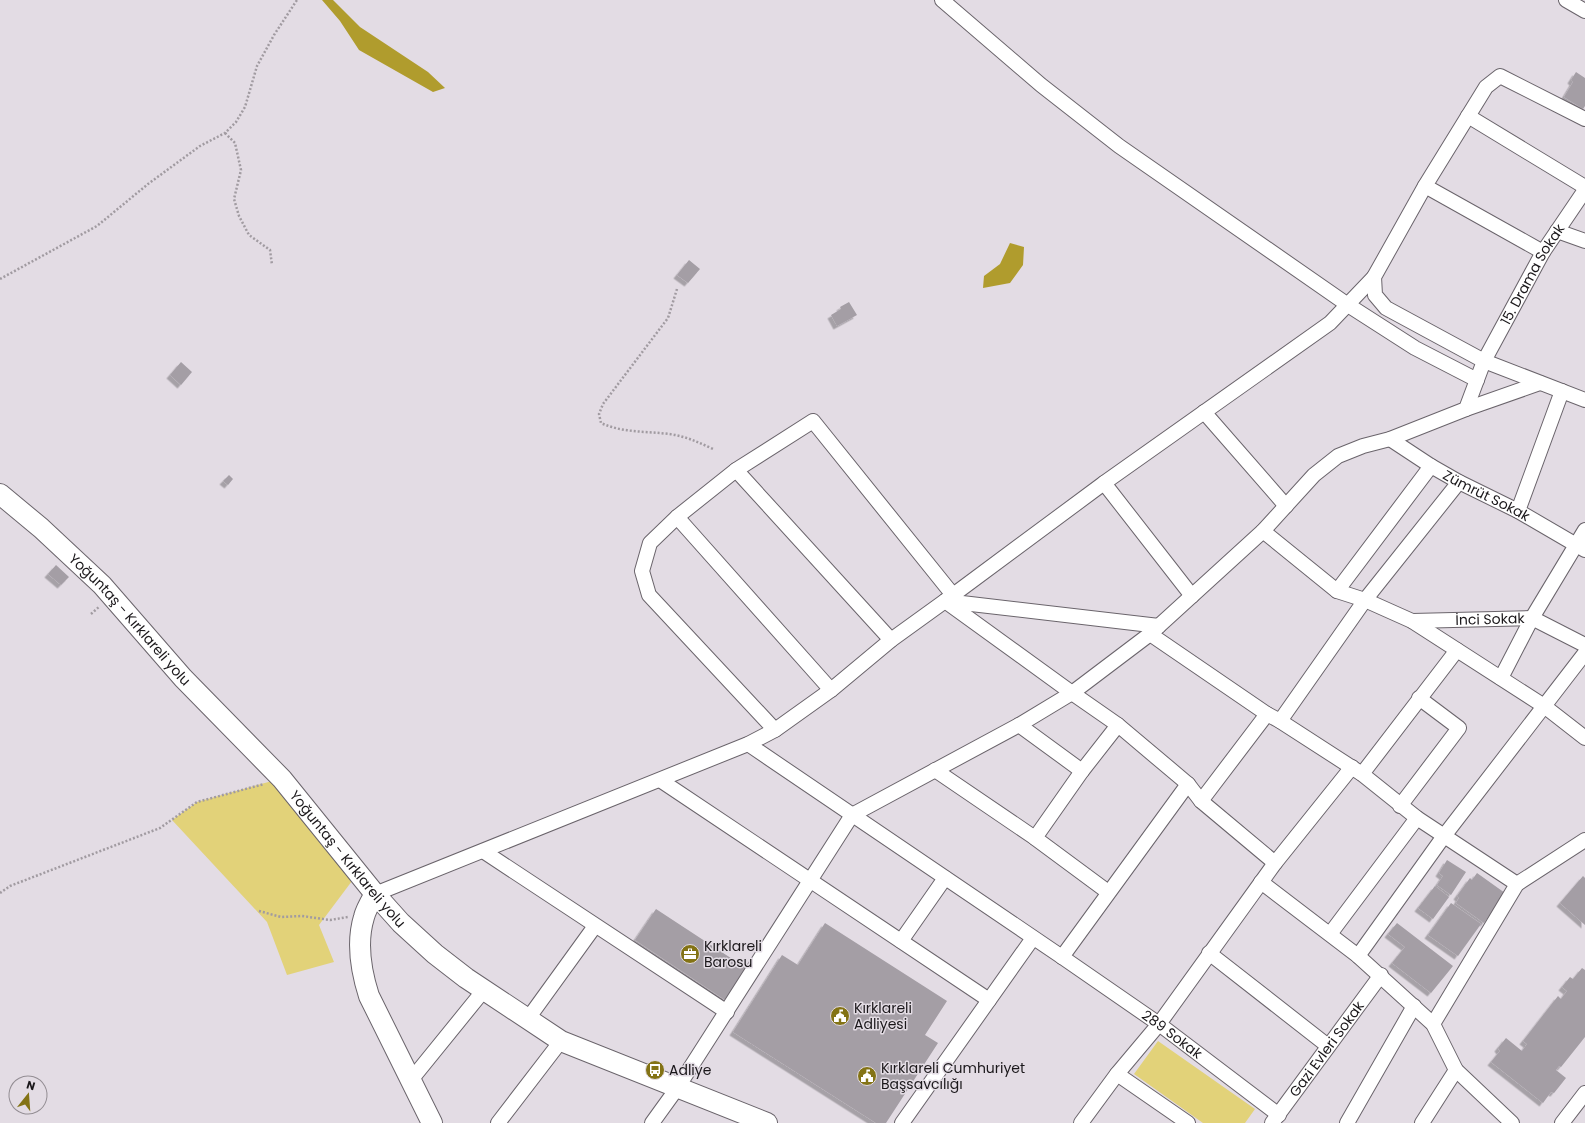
<svg xmlns="http://www.w3.org/2000/svg" width="1585" height="1123" viewBox="0 0 1585 1123" font-family="Poppins,sans-serif">
<style>
.green{fill:#e2d279}
.forest{fill:#b09c2d}
.building{fill:#a49ea5;filter:url(#shadow)}
.lines{fill:none;stroke-linecap:round;stroke-linejoin:round}
.street-casing{stroke:#6a646b;stroke-width:16}
.secondary-casing{stroke:#6a646b;stroke-width:22}
.path{stroke:#a19ba1;stroke-width:2.5;stroke-dasharray:2 2;stroke-linecap:butt}
.street{stroke:#fff;stroke-width:14}
.secondary{stroke:#fff;stroke-width:20}
.labels{text-anchor:middle;dominant-baseline:central;stroke-width:3;stroke-linejoin:round;paint-order:stroke}
.street-label{font-size:14px;fill:#1a171a;stroke:#e3dce4}
.poi-label{font-size:14px;fill:#1a171a;stroke:#e3dce4;text-anchor:start}
</style>
<defs>
<filter id="shadow"><feDropShadow dx="-3.5" dy="3.5" stdDeviation="0" flood-color="#0004"/></filter>
</defs>
<rect width="100%" height="100%" fill="#e3dce4"/>
<!-- green -->
<path class="green" d="M 272,781 L 352,881 L 319,925 L 334,962 L 287,975 L 267,922 L 172,820 L 197,802 Z
M 1158,1041 L 1255,1109 L 1245,1123 L 1203,1123 L 1134,1074 Z"/>
<!-- forest -->
<path class="forest" d="M 322,0 L 333,0 L 360,27 L 428,72 L 445,88 L 433,92 L 359,50 L 340,21 Z
M 1010,243 L 1024,247 L 1023,265 L 1010,283 L 983,288 L 984,276 L 1000,264 Z"/>
<!-- building -->
<path class="building" d="M 1576,72 L 1585,78 L 1585,106 L 1583,109 L 1564,97 L 1573,82 L 1571,80 Z
M 689,260 L 700,269 L 688,283 L 677,275 Z
M 849,302 L 857,315 L 837,326 L 831,315 L 841,309 L 840,307 Z
M 181,362 L 192,372 L 181,385 L 170,375 Z
M 229,475 L 233,479 L 228,485 L 223,481 Z
M 56,565 L 69,577 L 61,585 L 48,574 Z
M 1447,860 L 1466,872 L 1451,895 L 1437,885 L 1443,876 L 1439,873 Z
M 1477,873 L 1505,893 L 1484,923 L 1456,903 L 1459,898 L 1457,896 L 1470,878 L 1472,880 Z
M 1583,876 L 1585,878 L 1585,925 L 1560,903 Z
M 1435,886 L 1449,897 L 1433,919 L 1418,908 Z
M 1451,903 L 1481,924 L 1458,956 L 1428,935 Z
M 656,909 L 746,968 L 725,1000 L 635,940 Z
M 825,923 L 947,1001 L 925,1035 L 938,1043 L 886,1123 L 876,1123 L 733,1032 L 782,955 L 798,965 Z
M 1397,923 L 1453,966 L 1431,993 L 1392,963 L 1405,947 L 1388,934 Z
M 1582,968 L 1585,970 L 1585,1037 L 1561,1067 L 1559,1066 L 1556,1070 L 1566,1078 L 1554,1093 L 1551,1092 L 1543,1103 L 1491,1062 L 1500,1051 L 1498,1048 L 1506,1038 L 1522,1051 L 1527,1044 L 1523,1041 L 1558,996 L 1561,999 L 1567,991 L 1562,987 L 1570,977 L 1573,979 Z"/>
<g class="lines">
<defs>
<g id="street">
<path d="M 942,0 L 1041,85 L 1119,146 L 1348,305 L 1415,348 L 1477,380"/>
<path d="M 1566,0 L 1585,11"/>
<path d="M 1468,116 L 1585,187"/>
<path d="M 1425,186 L 1374,277 L 1375,295 L 1386,308 L 1484,361 L 1585,400"/>
<path d="M 1557,231 L 1585,241"/>
<path d="M 1543,252 L 1425,186 L 1486,87 L 1500,76 L 1585,119"/>
<path d="M 1466,409 L 1540,383"/>
<path d="M 1204,412 L 1286,506"/>
<path id="s1" d="M 1390,439 L 1431,466 L 1459,482 L 1518,511 L 1585,550"/>
<path d="M 736,470 L 813,421 L 953,595"/>
<path d="M 1104,483 L 1330,323 L 1374,277"/>
<path d="M 1518,511 L 1562,391"/>
<path d="M 677,517 L 831,690"/>
<path d="M 1263,531 L 1337,591 L 1365,600 L 1412,621 L 1544,706 L 1585,738"/>
<path d="M 1337,591 L 1431,466"/>
<path d="M 1192,596 L 1104,483 L 945,601 L 1072,693 L 1118,725 L 1188,784 L 1201,801 L 1275,863"/>
<path id="s2" d="M 1412,621 L 1532,618 L 1585,645"/>
<path d="M 1150,634 L 1267,714 L 1280,721 L 1362,774 L 1417,818 L 1517,884"/>
<path d="M 1501,678 L 1532,618 L 1585,530"/>
<path d="M 1280,721 L 1365,600 L 1459,482"/>
<path d="M 1019,725 L 1082,771"/>
<path d="M 775,730 L 649,595 L 642,571 L 650,543 L 677,517 L 736,470 L 891,640"/>
<path id="s3" d="M 748,744 L 1062,957 L 1159,1024 L 1279,1115"/>
<path d="M 935,770 L 1035,838"/>
<path d="M 1362,774 L 1457,650"/>
<path d="M 660,780 L 989,1000"/>
<path d="M 1201,801 L 1267,714"/>
<path d="M 1400,806 L 1459,728 L 1419,698"/>
<path d="M 483,851 L 727,1012"/>
<path d="M 1261,882 L 1358,956 L 1433,1024 L 1456,1070 L 1512,1123"/>
<path d="M 1108,892 L 1035,838 L 1082,771 L 1118,725"/>
<path d="M 375,894 L 748,744 L 775,730 L 831,690 L 891,640 L 945,601 L 1159,626"/>
<path d="M 1330,934 L 1417,818"/>
<path d="M 901,941 L 945,878"/>
<path d="M 1209,953 L 1328,1046"/>
<path d="M 1358,956 L 1444,836 L 1585,653"/>
<path d="M 1062,957 L 1188,784"/>
<path d="M 527,1020 L 595,926"/>
<path d="M 1433,1024 L 1517,884 L 1585,840"/>
<path d="M 1117,1074 L 1188,1123"/>
<path d="M 411,1080 L 484,990"/>
<path d="M 498,1123 L 561,1041"/>
<path id="s4" d="M 652,1123 L 678,1087 L 852,815 L 1019,725 L 1072,693 L 1150,634 L 1263,531 L 1314,475 L 1338,456 L 1363,446 L 1390,439 L 1466,409 L 1484,361 L 1543,252 L 1585,190"/>
<path d="M 902,1123 L 1033,938"/>
<path d="M 1081,1123 L 1117,1074 L 1159,1024 L 1275,863 L 1352,767"/>
<path id="s5" d="M 1272,1123 L 1381,975"/>
<path d="M 1347,1123 L 1414,1006"/>
<path d="M 1422,1123 L 1456,1070"/>
<path d="M 1562,1123 L 1585,1093"/>
</g>
<g id="secondary">
<path id="s6" d="M 0,494 L 41,528 L 102,585 L 183,678 L 282,779 L 375,894 L 401,923 L 435,954 L 466,978 L 561,1041 L 767,1123"/>
<path d="M 375,894 C 371,901 366,909 364,917 C 356,943 361,971 369,996 L 432,1123"/>
</g>
</defs>
<!-- street casing -->
<use href="#street" class="street-casing"/>
<!-- secondary casing -->
<use href="#secondary" class="secondary-casing"/>
<!-- path -->
<path class="path" d="M 225,133 L 235,143 L 241,170 L 234,199 L 239,216 L 249,235 L 270,250 L 272,265
M 0,279 L 97,226 L 148,184 L 200,146 L 225,133 L 236,122 L 245,107 L 257,66 L 274,35 L 297,0
M 677,289 L 668,318 L 603,404 L 599,414 L 601,423 C 623,433 645,431 669,434 C 685,436 698,442 713,449
M 91,614 L 100,606
M 0,893 L 10,886 L 160,828 L 197,802 L 264,784
M 259,911 L 281,917 L 302,916 L 330,920 L 348,917"/>
<!-- street -->
<use href="#street" class="street"/>
<!-- secondary -->
<use href="#secondary" class="secondary"/>
</g>
<!-- icons -->
<defs>
<symbol id="office-disc" viewBox="-11 -11 22 22"><circle r="9.5" fill="#837315" stroke="#e3dce4"/><path d="M-6-3h4V-5.5h4V-3h4V5H-6ZM-1-4.5V-3h2v-1.5ZM-6 0V1H6V0Z" fill="#fff"/></symbol>
<symbol id="civic-disc" viewBox="-11 -11 22 22"><circle r="9.5" fill="#837315" stroke="#e3dce4"/><path d="M-.6-6.5H3V-4.5H.6V-3L4-1V1h2V6H-6V1h2V-1L-.6-3ZM-1.2 2.5V6h2.4V2.5Z" fill="#fff"/></symbol>
<symbol id="bus-disc" viewBox="-11 -11 22 22"><circle r="9.5" fill="#837315" stroke="#e3dce4"/><path d="M-5-6H5V4H4V6H2V4H-2V6H-4V4H-5ZM-3.5-4V0h7V-4ZM-3.5 1.2v1.5H-2V1.2ZM2 1.2v1.5H3.5V1.2Z" fill="#fff"/></symbol>
</defs>
<g fill-rule="evenodd">
<use href="#office-disc" x="679" y="943" width="22" height="22"/>
<use href="#civic-disc" x="829" y="1005" width="22" height="22"/>
<use href="#bus-disc" x="644" y="1059" width="22" height="22"/>
<use href="#civic-disc" x="856" y="1065" width="22" height="22"/>
</g>
<g class="labels">
<!-- street labels -->
<g class="street-label">
<text stroke="none"><textPath href="#s4" startOffset="1263">15. Drama Sokak</textPath></text>
<text stroke="none"><textPath href="#s1" startOffset="112">Zümrüt Sokak</textPath></text>
<text stroke="none"><textPath href="#s2" startOffset="78">İnci Sokak</textPath></text>
<text stroke="none"><textPath href="#s6" startOffset="181">Yoğuntaş - Kırklareli yolu</textPath></text>
<text stroke="none"><textPath href="#s6" startOffset="505">Yoğuntaş - Kırklareli yolu</textPath></text>
<text stroke="none"><textPath href="#s3" startOffset="514">289 Sokak</textPath></text>
<text stroke="none"><textPath href="#s5" startOffset="92">Gazi Evleri Sokak</textPath></text>
</g>
<!-- poi labels -->
<g class="poi-label">
<text x="704" y="946">Kırklareli<tspan x="704" dy="16">Barosu</tspan></text>
<text x="854" y="1008">Kırklareli<tspan x="854" dy="16">Adliyesi</tspan></text>
<text x="881" y="1068">Kırklareli Cumhuriyet<tspan x="881" dy="16">Başsavcılığı</tspan></text>
<text x="669" y="1070">Adliye</text>
</g>
</g>
<!-- north arrow -->
<g transform="translate(28 1095) rotate(17)"><circle r="19" fill="#e3dce4" stroke="#938d93"/>
<path d="M0-3L7 15L0 10L-7 15Z" fill="#837315"/>
<text y="-6" font-size="11" font-weight="bold" text-anchor="middle" fill="#1a171a">N</text>
</g>
</svg>
